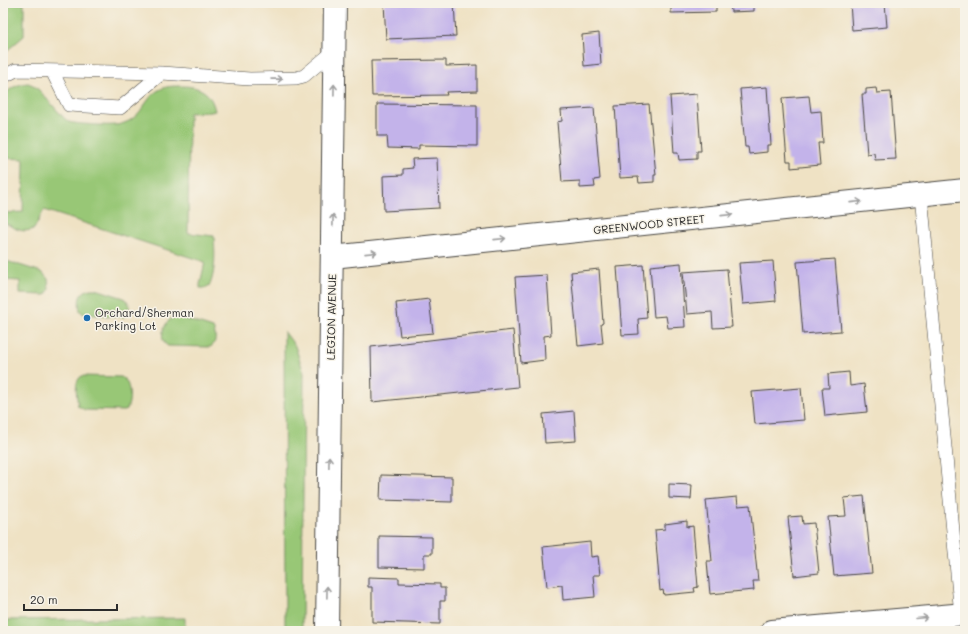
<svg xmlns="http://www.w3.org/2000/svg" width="968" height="634" viewBox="0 0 968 634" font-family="Mali,sans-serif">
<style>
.green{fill:#98c776;stroke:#627950}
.building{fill:#c3b3ea}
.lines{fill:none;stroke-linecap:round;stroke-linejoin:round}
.service-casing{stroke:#484642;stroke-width:14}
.minor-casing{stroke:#484642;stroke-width:24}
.trunk-casing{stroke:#484642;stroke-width:24}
.service{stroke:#fff;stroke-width:13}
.minor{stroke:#fff;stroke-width:22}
.trunk{stroke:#fff;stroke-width:22}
.oneway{stroke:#a0a0a0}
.poi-dot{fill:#1f6fb2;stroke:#f7f3e8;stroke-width:1.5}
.labels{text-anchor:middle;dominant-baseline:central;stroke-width:3;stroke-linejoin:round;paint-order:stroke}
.street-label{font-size:11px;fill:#2b2b2b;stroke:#f7f3e8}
.poi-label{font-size:11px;fill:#2b2b2b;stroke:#f7f3e8;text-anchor:start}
</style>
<rect width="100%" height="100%" fill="#f7f3e8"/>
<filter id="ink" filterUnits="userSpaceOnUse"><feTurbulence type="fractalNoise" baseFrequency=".025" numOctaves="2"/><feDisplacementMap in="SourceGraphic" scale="8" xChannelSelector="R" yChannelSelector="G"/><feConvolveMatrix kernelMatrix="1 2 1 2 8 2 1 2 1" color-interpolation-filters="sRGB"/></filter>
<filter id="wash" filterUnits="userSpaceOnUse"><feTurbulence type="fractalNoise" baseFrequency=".012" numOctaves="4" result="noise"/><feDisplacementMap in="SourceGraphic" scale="16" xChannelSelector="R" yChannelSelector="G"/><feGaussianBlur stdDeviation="0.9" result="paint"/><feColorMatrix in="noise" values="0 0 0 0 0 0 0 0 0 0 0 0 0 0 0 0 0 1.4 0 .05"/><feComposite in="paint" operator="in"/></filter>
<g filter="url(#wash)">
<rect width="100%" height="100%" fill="#efe2c4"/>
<!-- green -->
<path class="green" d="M 3,3 L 24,3 L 24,36 L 3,54 Z
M 28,83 L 33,85 L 38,89 L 64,118 C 66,119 67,121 69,122 C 75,124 108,126 115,125 C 120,125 128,122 132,119 C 144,111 148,94 161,89 C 167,86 174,86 180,86 C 199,86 211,91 215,111 L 211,112 L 189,113 L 188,233 L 214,236 C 215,253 216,269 210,285 L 205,288 L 200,288 L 200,284 L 205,262 L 44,210 L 34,229 C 21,234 15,228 3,222 L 3,213 L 23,212 L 24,159 L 3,158 L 3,97 C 9,88 18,84 28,83 Z
M 3,260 L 42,272 L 48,279 L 49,290 L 45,295 L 20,294 L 20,281 L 3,280 Z
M 91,289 L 96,289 L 124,298 C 132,304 130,311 124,317 L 84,314 L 80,311 C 78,299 79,292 91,289 Z
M 174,317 L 179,317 L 213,328 C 216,334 217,344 210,347 L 168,346 C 157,340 164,321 174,317 Z
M 284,331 L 295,346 L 304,373 L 302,631 L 285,631 Z
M 82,376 L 121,377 C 131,381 131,400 127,409 L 125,411 L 85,410 L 78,406 C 77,397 73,381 82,376 Z
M 185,618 L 185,631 L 3,631 L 3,620 Z"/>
<g id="blocks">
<!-- building -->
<path class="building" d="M 384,3 L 454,3 L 456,36 L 386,39 Z
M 671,3 L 716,3 L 716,12 L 671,13 Z
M 730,3 L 754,3 L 754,11 L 731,12 Z
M 850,3 L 885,3 L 887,27 L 852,30 Z
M 599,33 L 601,64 L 584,66 L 582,35 Z
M 446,60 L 446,66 L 477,65 L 477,91 L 446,92 L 447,95 L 372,96 L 371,61 Z
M 767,87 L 771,145 L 767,145 L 767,152 L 749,154 L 748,147 L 745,147 L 740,89 Z
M 876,88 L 877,93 L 891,92 L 896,159 L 875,160 L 874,153 L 867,154 L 862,94 L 866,94 L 866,89 Z
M 697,94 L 701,151 L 697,151 L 697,159 L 679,160 L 678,153 L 674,153 L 670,96 Z
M 809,96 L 811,112 L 821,111 L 823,143 L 818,143 L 820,165 L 791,168 L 791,161 L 787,161 L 782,98 Z
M 377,104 L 477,105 L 477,146 L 419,145 L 419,149 L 388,148 L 387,136 L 377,136 Z
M 649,104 L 656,175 L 654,175 L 654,182 L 639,183 L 638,177 L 620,178 L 615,106 Z
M 594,108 L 600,179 L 594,180 L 595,187 L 580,188 L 580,181 L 562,182 L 557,122 L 562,121 L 561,110 Z
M 437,158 L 439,208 L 384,211 L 383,176 L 403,175 L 403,169 L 413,168 L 412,159 Z
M 835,259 L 841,331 L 803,334 L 797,262 Z
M 773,261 L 776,301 L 743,304 L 739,263 Z
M 681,263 L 685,327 L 668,328 L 666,316 L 654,317 L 650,266 Z
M 643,265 L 647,318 L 638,319 L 639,334 L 622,335 L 617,267 Z
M 599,269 L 603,323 L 601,324 L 603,343 L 578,346 L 571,272 Z
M 727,269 L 732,327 L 713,328 L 712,312 L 687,314 L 683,272 Z
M 547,275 L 551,335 L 544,336 L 545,360 L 521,363 L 515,277 Z
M 429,299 L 433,333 L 400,336 L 396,303 Z
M 513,330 L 518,387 L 372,402 L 371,347 Z
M 849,372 L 850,386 L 864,384 L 867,412 L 825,416 L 822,388 L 829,388 L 828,374 Z
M 801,388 L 804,420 L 755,424 L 752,392 Z
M 574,411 L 576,441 L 545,443 L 543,414 Z
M 381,475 L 452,477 L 452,502 L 380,500 Z
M 669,484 L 692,485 L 691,499 L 669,498 Z
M 864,496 L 872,573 L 834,576 L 828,517 L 846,516 L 844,498 Z
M 737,497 L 738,506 L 750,505 L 758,581 L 753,581 L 754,590 L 710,594 L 707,561 L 712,561 L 706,500 Z
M 802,516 L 803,524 L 814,523 L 819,573 L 794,576 L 788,517 Z
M 687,521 L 687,527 L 693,526 L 698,587 L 694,588 L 695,592 L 664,595 L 663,590 L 660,591 L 655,530 L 665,529 L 665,524 Z
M 379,536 L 432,537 L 432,554 L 424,554 L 424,568 L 379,567 Z
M 590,542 L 591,557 L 598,556 L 600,575 L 593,575 L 595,597 L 563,600 L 562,585 L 547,587 L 543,547 Z
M 368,577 L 399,578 L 399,583 L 440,584 L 440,588 L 445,588 L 445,601 L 440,601 L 440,624 L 372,622 L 372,587 L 368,587 Z"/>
</g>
</g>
<g filter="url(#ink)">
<use href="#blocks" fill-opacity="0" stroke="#484642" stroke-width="1"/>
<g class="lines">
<defs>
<path id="service" d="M 52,71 L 69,105 L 120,108 L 162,73
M 3,77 L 16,70 L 162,73 L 250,79 L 296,78 L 304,76 L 335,50
M 921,195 L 961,615"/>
<path id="minor" d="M 332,257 L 965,190
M 772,631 L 965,614"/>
<path id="trunk" d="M 327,631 L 335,3"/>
</defs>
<!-- service casing -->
<use href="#service" class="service-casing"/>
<!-- minor casing -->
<use href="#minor" class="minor-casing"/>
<!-- trunk casing -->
<use href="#trunk" class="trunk-casing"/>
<!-- service -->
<use href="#service" class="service"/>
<!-- minor -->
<use href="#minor" class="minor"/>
<!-- trunk -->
<use href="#trunk" class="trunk"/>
</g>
<!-- one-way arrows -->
<defs><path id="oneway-shaft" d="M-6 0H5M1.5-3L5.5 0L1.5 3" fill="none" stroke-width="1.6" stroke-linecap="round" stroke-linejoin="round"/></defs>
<g class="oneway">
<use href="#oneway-shaft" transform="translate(277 79) rotate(-1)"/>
<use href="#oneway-shaft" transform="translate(334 90) rotate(-89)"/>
<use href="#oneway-shaft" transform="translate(856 202) rotate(-6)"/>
<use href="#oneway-shaft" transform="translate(727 215) rotate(-6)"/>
<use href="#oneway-shaft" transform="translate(333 220) rotate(-89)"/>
<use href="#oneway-shaft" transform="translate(500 239) rotate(-6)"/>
<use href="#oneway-shaft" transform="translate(371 253) rotate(-6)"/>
<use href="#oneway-shaft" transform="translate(329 462) rotate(-89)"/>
<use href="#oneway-shaft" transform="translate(327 592) rotate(-89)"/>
<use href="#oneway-shaft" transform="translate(922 618) rotate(-5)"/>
</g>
</g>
<!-- markers -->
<circle class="poi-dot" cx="87" cy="318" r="4"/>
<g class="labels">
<!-- street labels -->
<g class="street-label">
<text transform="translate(649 224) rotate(-6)">GREENWOOD STREET</text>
<text transform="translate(331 317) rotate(-89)">LEGION AVENUE</text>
</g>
<!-- poi labels -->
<g class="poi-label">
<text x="95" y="312">Orchard/Sherman<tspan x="95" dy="13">Parking Lot</tspan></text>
</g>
</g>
<!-- margin -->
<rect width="968" height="634" fill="none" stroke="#f7f3e8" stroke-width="16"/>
<!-- scale -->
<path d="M24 604v6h93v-6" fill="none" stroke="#2b2b2b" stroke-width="2"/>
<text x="30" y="604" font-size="12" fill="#2b2b2b" stroke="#f7f3e8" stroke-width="3" paint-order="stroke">20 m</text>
</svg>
